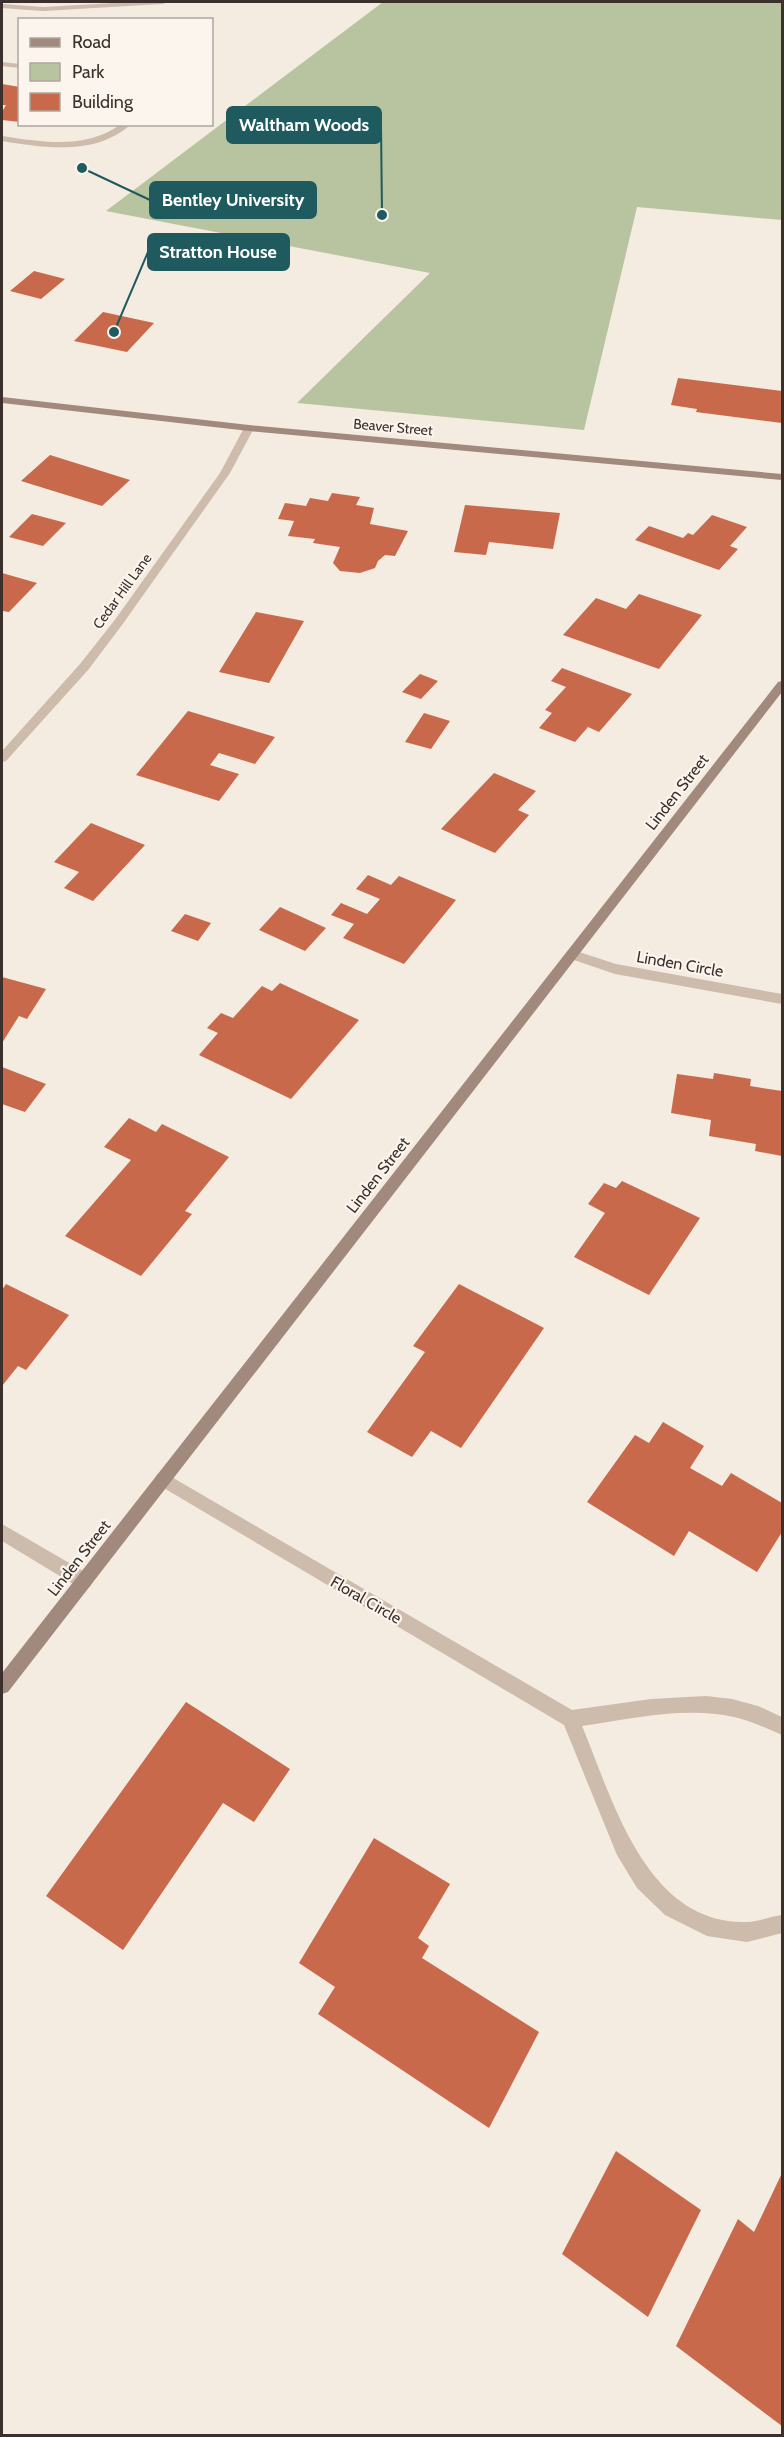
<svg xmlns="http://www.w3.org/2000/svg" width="784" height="2437" viewBox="0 0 784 2437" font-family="Cabin,sans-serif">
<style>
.green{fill:#b8c4a0}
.building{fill:#c8694b}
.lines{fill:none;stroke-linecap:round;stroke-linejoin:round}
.lane{fill:#cdbbac;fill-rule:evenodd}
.street{fill:#cdbbac;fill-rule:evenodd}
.secondary{fill:#a18a7d;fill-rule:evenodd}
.labels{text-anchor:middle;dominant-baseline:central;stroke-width:4.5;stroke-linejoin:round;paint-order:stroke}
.far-street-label{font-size:14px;fill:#3b302b;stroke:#fbf5ee}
.street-label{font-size:16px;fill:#3b302b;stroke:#fbf5ee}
.leader{fill:none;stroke:#1f5a5e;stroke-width:2}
.callout-dot{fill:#1f5a5e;stroke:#fbf5ee;stroke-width:2}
.callout{fill:#1f5a5e;stroke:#1f5a5e;stroke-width:2}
.callout-label{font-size:18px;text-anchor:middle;font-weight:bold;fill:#fff}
</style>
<rect width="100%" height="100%" fill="#f4ebe1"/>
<!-- green -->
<path class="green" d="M 383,2 L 782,2 L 782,220 L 637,207 L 584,430 L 297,403 L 430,273 L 106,211 Z"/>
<!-- building -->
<path class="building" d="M 2,84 L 20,87 L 20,122 L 2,120 L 2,112 L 6,105 L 2,105 Z
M 34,271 L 65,279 L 41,299 L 10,291 Z
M 103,312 L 154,323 L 127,352 L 74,341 Z
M 678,378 L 782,391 L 782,423 L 696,412 L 697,409 L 671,405 Z
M 50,455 L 130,480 L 102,506 L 21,481 Z
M 332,493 L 360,497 L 356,505 L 374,508 L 370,524 L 408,531 L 395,556 L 385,555 L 378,561 L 375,568 L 360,573 L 340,571 L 333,563 L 340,547 L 313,543 L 315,539 L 288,536 L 294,521 L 278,519 L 285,503 L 306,506 L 310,498 L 328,501 Z
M 465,505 L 560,513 L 553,549 L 489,542 L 486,555 L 454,552 Z
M 32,514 L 66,523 L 43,546 L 9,537 Z
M 712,515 L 747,527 L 730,546 L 738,549 L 719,570 L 635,540 L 649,526 L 683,538 L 688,533 L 693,535 Z
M 2,573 L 37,583 L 9,612 L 3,611 L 2,613 Z
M 639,594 L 702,615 L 659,669 L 563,635 L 596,598 L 626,609 Z
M 256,612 L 304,621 L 269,683 L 219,672 Z
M 562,668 L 632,694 L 599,732 L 588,727 L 575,742 L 539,728 L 552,713 L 545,710 L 566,687 L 551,681 Z
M 420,674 L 438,681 L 421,699 L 402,692 Z
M 188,711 L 275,737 L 255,764 L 219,753 L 210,765 L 239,774 L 219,801 L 136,775 Z
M 424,713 L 450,721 L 431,749 L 405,742 Z
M 494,773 L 536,791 L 518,810 L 529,815 L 495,853 L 441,829 Z
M 91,823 L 145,845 L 93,901 L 64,888 L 79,872 L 54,862 Z
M 368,875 L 391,885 L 399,876 L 456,900 L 404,964 L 343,938 L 354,924 L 331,915 L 341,903 L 367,914 L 380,899 L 356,889 Z
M 280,907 L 326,928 L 305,951 L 259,930 Z
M 185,914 L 211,923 L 198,941 L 171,931 Z
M 2,977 L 46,989 L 27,1019 L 19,1016 L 2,1043 Z
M 280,983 L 359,1020 L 291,1099 L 199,1055 L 218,1033 L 207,1028 L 221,1013 L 233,1018 L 262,986 L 272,991 Z
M 2,1067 L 46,1084 L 25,1112 L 2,1104 Z
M 714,1073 L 751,1079 L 750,1086 L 782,1091 L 782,1156 L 755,1151 L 756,1144 L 709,1136 L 711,1120 L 671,1113 L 677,1074 L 713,1079 Z
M 129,1118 L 156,1132 L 162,1124 L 229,1157 L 185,1211 L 192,1214 L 141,1276 L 65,1236 L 131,1160 L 104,1147 Z
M 622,1181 L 700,1218 L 649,1295 L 574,1257 L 605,1213 L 588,1204 L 604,1183 L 616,1188 Z
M 6,1284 L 69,1315 L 26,1370 L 18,1366 L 2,1386 L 2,1290 Z
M 459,1284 L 544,1328 L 461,1448 L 431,1431 L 412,1457 L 367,1432 L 425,1352 L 413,1346 Z
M 663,1422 L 704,1446 L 690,1468 L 722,1486 L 731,1473 L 782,1503 L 782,1532 L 757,1572 L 689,1531 L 674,1556 L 587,1502 L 635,1435 L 649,1443 Z
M 186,1702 L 290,1769 L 254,1822 L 223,1803 L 123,1950 L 46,1896 Z
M 374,1838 L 450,1884 L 418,1938 L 429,1946 L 422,1958 L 539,2032 L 489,2128 L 318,2014 L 335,1987 L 299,1963 Z
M 616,2151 L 701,2210 L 648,2317 L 562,2254 Z
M 782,2173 L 782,2426 L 676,2346 L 738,2219 L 754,2232 Z"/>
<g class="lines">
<!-- lane -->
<path class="lane" d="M 132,2 L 167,2 L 163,4 L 43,11 L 2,8 L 2,4 L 43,7 Z
M 2,62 L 20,64 L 20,68 L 2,66 Z
M 121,124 L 131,124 C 97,156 44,148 2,141 L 2,136 C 42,142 86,150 121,124 Z
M 2,1524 L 90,1575 L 93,1581 L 90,1587 L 84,1589 L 78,1587 L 2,1541 Z"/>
<!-- street -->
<path class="street" d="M 245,426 L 254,428 L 230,473 L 122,625 L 88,670 L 6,761 L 2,762 L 2,751 L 80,664 L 114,621 L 220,473 Z
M 573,950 L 616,964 L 782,994 L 782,1004 L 615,974 L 568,958 L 566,955 Z
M 163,1472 L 572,1710 L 651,1699 L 706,1696 L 732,1699 L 758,1706 L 782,1717 L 782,1735 C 766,1728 751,1721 734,1717 C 685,1706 631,1719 582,1726 C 613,1800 646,1925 747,1922 C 758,1922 771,1916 782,1915 L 782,1933 L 747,1942 L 707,1936 L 665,1915 L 637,1888 L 617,1855 L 564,1725 L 157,1484 L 155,1479 L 157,1474 Z"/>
<!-- secondary -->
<path class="secondary" d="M 2,397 L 249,425 L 782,474 L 782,480 L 249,431 L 2,403 Z
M 782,681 L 782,692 L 8,1692 L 2,1694 L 2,1673 L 778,682 Z"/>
</g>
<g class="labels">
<!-- far-street labels -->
<g class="far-street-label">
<text transform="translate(393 427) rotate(5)">Beaver Street</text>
<text transform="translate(122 591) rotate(-54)">Cedar Hill Lane</text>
</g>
<!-- street labels -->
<g class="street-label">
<text transform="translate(677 792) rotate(-52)">Linden Street</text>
<text transform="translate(680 964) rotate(10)">Linden Circle</text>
<text transform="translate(378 1175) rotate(-52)">Linden Street</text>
<text transform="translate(79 1558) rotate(-52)">Linden Street</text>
<text transform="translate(366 1600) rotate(30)">Floral Circle</text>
</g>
</g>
<!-- callouts -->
<path class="leader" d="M382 215L381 125M82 168L150 200M114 332L148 252"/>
<g class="callout-dot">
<circle cx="382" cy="215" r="6"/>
<circle cx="82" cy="168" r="6"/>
<circle cx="114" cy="332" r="6"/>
</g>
<g class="callout">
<rect x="227" y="107" width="154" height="36" rx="6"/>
<rect x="150" y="182" width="166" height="36" rx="6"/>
<rect x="148" y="234" width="141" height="36" rx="6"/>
</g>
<g class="callout-label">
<text x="304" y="131">Waltham Woods</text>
<text x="233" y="206">Bentley University</text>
<text x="218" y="258">Stratton House</text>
</g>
<!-- border -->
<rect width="784" height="2437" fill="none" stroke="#3b302b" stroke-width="6"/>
<!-- legend -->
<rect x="18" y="18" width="195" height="108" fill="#fbf5ee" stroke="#aea6a0" stroke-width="1.5"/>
<rect x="30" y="38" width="30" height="9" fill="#a18a7d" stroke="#aea6a0" stroke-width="1.5"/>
<text x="72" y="48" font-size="18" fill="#3b302b">Road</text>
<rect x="30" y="63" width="30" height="18" fill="#b8c4a0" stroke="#aea6a0" stroke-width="1.5"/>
<text x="72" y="78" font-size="18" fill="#3b302b">Park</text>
<rect x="30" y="93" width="30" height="18" fill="#c8694b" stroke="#aea6a0" stroke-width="1.5"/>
<text x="72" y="108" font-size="18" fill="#3b302b">Building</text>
</svg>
